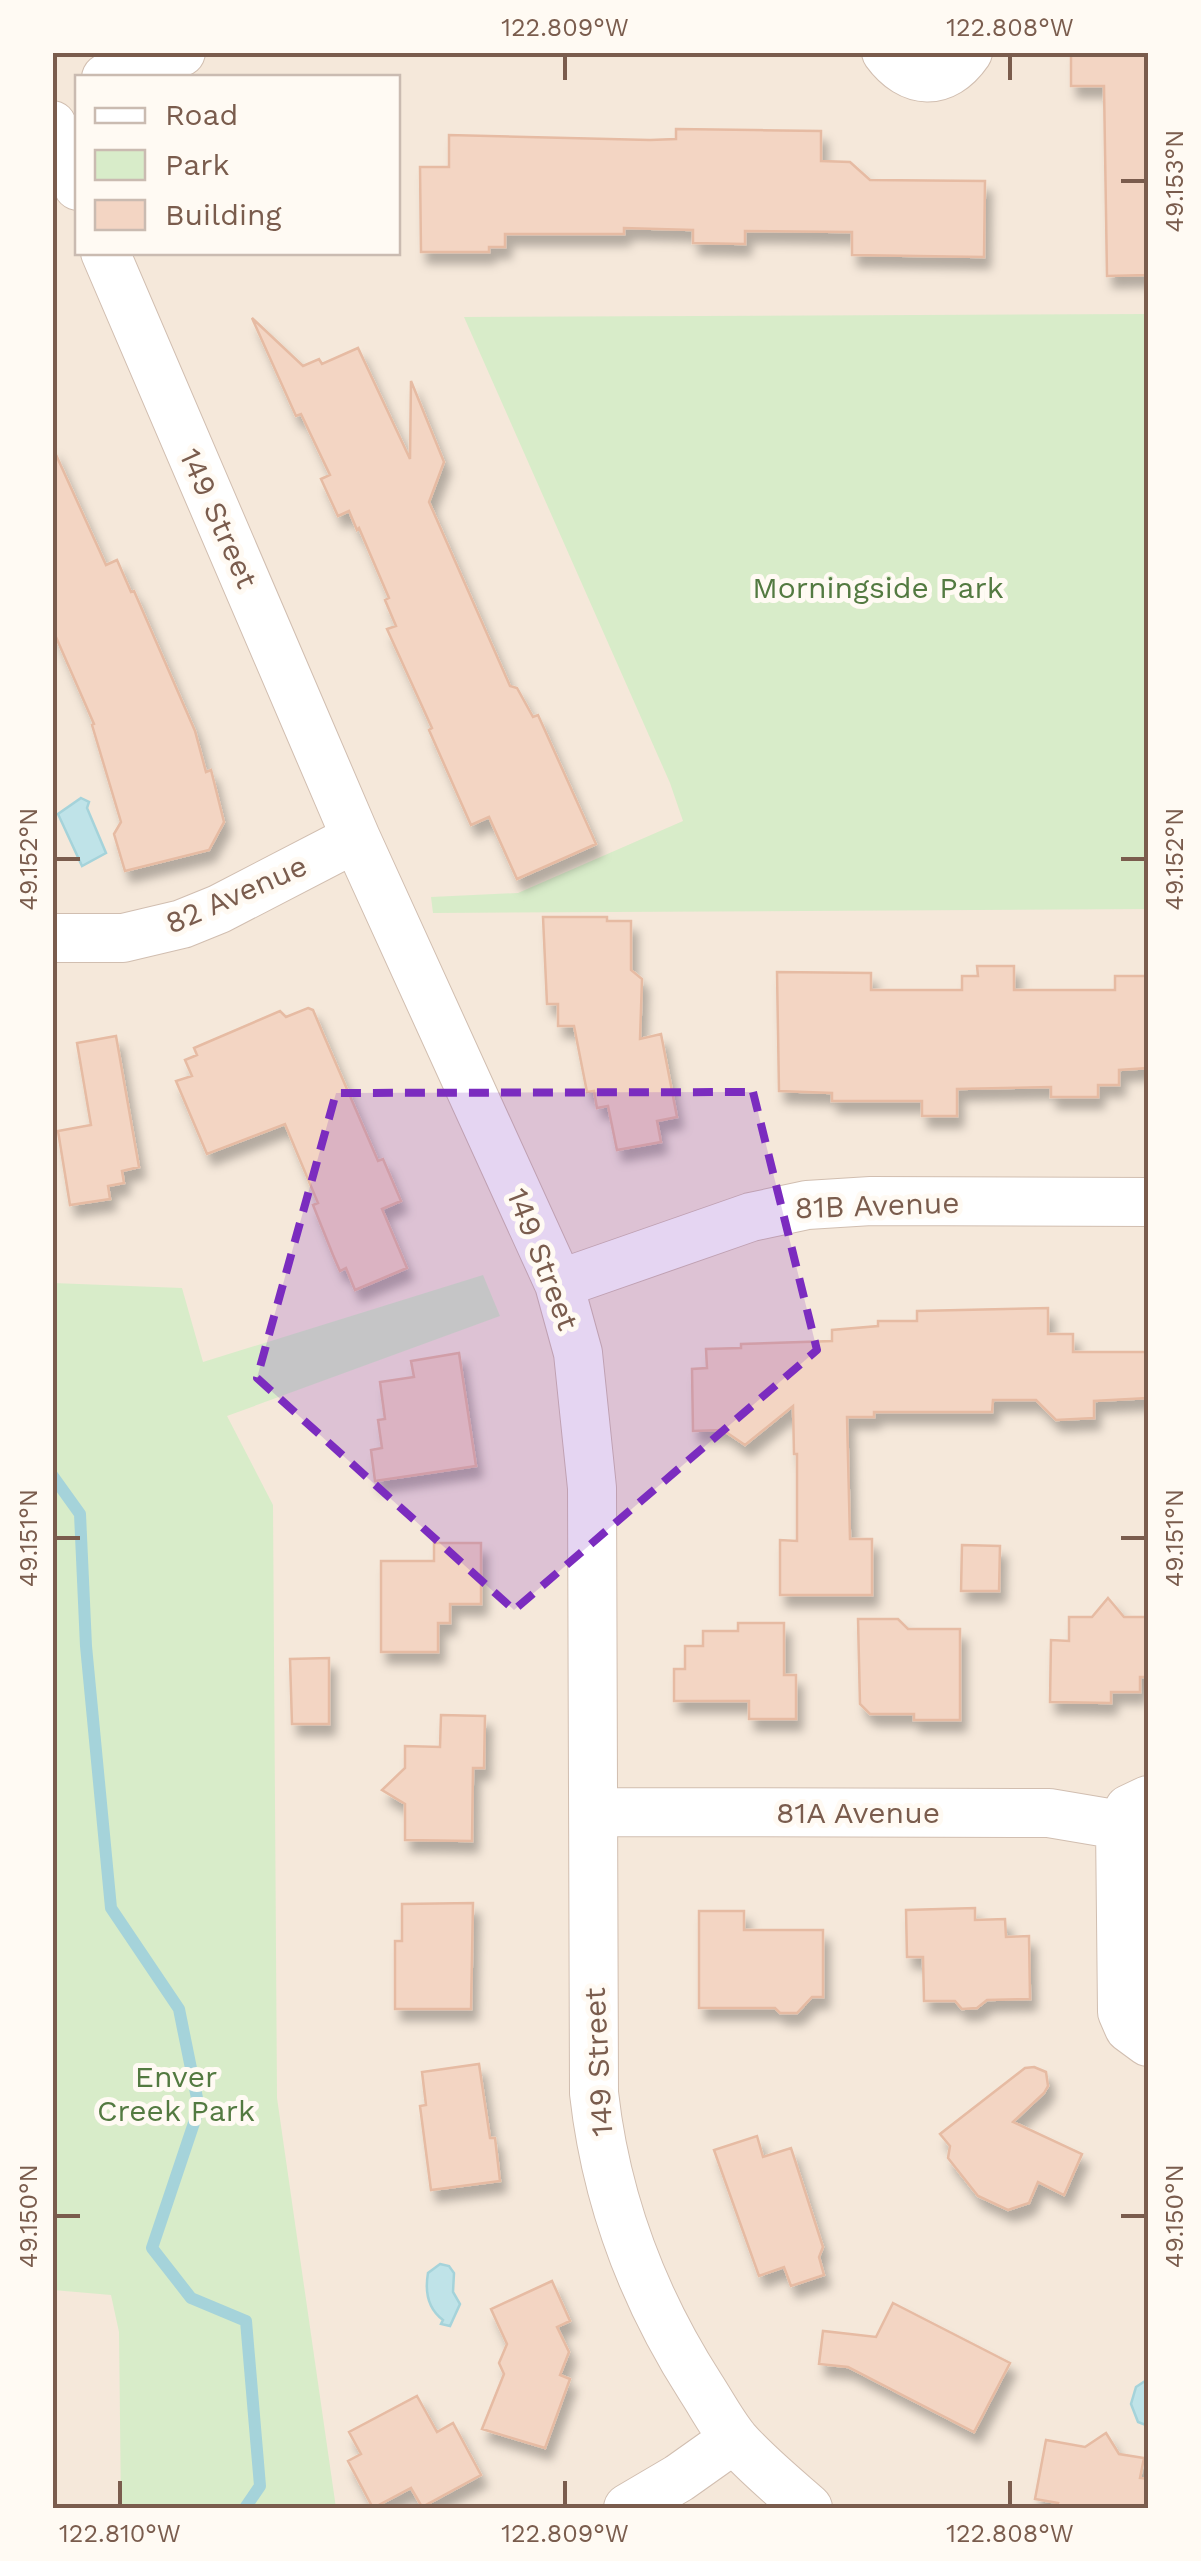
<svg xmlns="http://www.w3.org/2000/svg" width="1201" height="2561" viewBox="0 0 1201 2561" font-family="'Work Sans',sans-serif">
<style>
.residential{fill:#f5e8da;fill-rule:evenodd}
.green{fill:#d8ecc9}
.water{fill:#bfe3e8;stroke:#a5d3da;stroke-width:2.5}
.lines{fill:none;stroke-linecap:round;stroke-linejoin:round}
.stream{stroke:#a5d3da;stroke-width:12}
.building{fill:#f3d5c3;stroke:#e6bba3;stroke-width:2.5;filter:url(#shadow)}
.street-casing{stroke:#d1beb0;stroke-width:50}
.street{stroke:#fff;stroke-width:48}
.marked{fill:#7b2cbf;fill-opacity:0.2;stroke:#7b2cbf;stroke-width:8;stroke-dasharray:20 12;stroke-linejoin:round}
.ticks{fill:none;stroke:#7a5c4d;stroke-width:4}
.labels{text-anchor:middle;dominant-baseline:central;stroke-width:10;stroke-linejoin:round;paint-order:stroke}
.street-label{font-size:30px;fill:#7a5c4d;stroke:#fffaf3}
.park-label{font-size:30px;fill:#537a41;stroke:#fffaf3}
.neatline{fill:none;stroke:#7a5c4d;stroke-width:4}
.ticks-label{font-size:25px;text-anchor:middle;fill:#7a5c4d}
</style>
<defs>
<filter id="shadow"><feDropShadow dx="6" dy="11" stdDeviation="5" flood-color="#0004"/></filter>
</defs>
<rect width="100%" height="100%" fill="#fdf6ec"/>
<!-- residential -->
<path class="residential" d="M 53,53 L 1148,53 L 1148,2508 L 53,2508 ZM 78,78 L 398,78 L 398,252 L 78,252 Z"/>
<!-- green -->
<path class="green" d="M 1148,314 L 1148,909 L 433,913 L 431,897 L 518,893 L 683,821 L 670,783 L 464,317 Z
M 483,1275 L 500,1316 L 227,1416 L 273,1505 L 277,2098 L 336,2508 L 121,2508 L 119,2332 L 111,2295 L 53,2290 L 53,1283 L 182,1288 L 203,1362 Z"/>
<!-- water -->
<path class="water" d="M 81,798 L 89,802 L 87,808 L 106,853 L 82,866 L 58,814 Z
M 440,2264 L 449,2266 L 454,2273 L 453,2292 L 460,2304 L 450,2326 L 441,2324 L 443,2320 C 427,2308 425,2290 428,2273 Z
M 1148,2379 L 1148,2426 L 1138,2422 L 1131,2404 L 1136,2387 Z"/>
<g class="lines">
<!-- stream -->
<path class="stream" d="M 52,1475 L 80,1514 L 86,1646 L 111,1908 L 179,2009 L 199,2108 L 152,2248 L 191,2298 L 246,2321 L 260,2486 L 245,2508"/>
</g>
<!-- building -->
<path class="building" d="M 1071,52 L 1147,52 L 1148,275 L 1107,276 L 1104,86 L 1071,86 Z
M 676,129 L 821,131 L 821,161 L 850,162 L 870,180 L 985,181 L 984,257 L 852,255 L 852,232 L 745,231 L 745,244 L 693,243 L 693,230 L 624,228 L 624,234 L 505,234 L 505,247 L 489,247 L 489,252 L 421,252 L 420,167 L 449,167 L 449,135 L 650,140 L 676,139 Z
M 252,318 L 303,366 L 319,359 L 322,364 L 358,348 L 410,459 L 411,381 L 444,462 L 429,502 L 510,686 L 517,688 L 533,717 L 538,715 L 596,844 L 517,879 L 489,817 L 471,825 L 429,730 L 432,728 L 387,629 L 396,626 L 385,600 L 389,598 L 359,528 L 357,530 L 349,511 L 338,516 L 321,479 L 330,475 L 301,414 L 296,416 Z
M 52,446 L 106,565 L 117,560 L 131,592 L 134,591 L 195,731 L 206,772 L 211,770 L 224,822 L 209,850 L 125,871 L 114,834 L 121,822 L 92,725 L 94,724 L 52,628 Z
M 543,917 L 607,917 L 607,921 L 631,921 L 631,970 L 642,979 L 640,1039 L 661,1034 L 677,1117 L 657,1121 L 661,1142 L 617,1150 L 608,1106 L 597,1108 L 594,1091 L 587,1092 L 574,1026 L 558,1026 L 558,1004 L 547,1004 Z
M 977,966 L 1014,966 L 1014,990 L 1115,990 L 1115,976 L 1148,976 L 1148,1068 L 1119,1070 L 1119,1085 L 1098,1085 L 1098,1097 L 1051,1097 L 1051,1087 L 957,1089 L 957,1116 L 922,1116 L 922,1101 L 832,1101 L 832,1093 L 779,1091 L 777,972 L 871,973 L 871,990 L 962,990 L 962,976 L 978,976 Z
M 308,1008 L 313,1010 L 324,1036 L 378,1161 L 383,1159 L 401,1201 L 382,1209 L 407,1268 L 355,1290 L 346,1268 L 340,1271 L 333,1255 L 313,1205 L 318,1203 L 285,1124 L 207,1154 L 176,1081 L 192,1076 L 185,1060 L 197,1055 L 194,1048 L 280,1011 L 286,1017 Z
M 116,1036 L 139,1167 L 122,1171 L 124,1183 L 108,1186 L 110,1199 L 70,1205 L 58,1131 L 91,1125 L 77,1043 Z
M 1048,1308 L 1048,1334 L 1073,1334 L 1073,1352 L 1148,1352 L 1148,1398 L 1094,1401 L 1094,1418 L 1056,1420 L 1036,1400 L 993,1400 L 992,1412 L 874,1412 L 874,1417 L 847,1417 L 850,1539 L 872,1539 L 872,1595 L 780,1595 L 780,1540 L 797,1541 L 797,1454 L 794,1454 L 793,1406 L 745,1445 L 723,1430 L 693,1431 L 692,1369 L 707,1368 L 706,1349 L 741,1348 L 741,1344 L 832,1341 L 832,1330 L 878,1326 L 878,1321 L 917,1321 L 917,1311 Z
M 459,1353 L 476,1466 L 375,1481 L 371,1450 L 382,1448 L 378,1420 L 385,1419 L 380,1382 L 414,1377 L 411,1361 Z
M 434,1543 L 481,1543 L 481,1604 L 450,1604 L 450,1623 L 438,1623 L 438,1652 L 381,1652 L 381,1561 L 434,1561 Z
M 962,1545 L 1000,1546 L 999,1591 L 961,1591 Z
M 1108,1598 L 1124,1617 L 1148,1617 L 1148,1677 L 1140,1677 L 1140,1692 L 1111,1692 L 1111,1703 L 1050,1702 L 1051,1640 L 1069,1641 L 1069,1617 L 1092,1617 Z
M 858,1619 L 898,1619 L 908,1629 L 960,1629 L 960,1720 L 914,1720 L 914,1714 L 870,1714 L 860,1704 Z
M 738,1623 L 784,1623 L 784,1675 L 796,1675 L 796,1719 L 749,1719 L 749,1701 L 674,1701 L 674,1669 L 685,1669 L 685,1646 L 703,1646 L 703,1631 L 738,1631 Z
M 329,1658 L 329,1724 L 292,1724 L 290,1659 Z
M 441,1715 L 485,1716 L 484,1768 L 473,1768 L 472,1841 L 405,1840 L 405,1804 L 382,1790 L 405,1768 L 405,1746 L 440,1747 Z
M 473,1903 L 471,2009 L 395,2009 L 395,1941 L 402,1941 L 402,1904 Z
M 975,1908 L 975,1920 L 1005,1919 L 1006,1937 L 1029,1936 L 1030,1999 L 987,2000 L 977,2008 L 962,2009 L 955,2001 L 924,2001 L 923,1957 L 907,1957 L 906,1910 Z
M 699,1911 L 744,1911 L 744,1930 L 823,1930 L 823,1997 L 812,1997 L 797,2013 L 780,2013 L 775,2008 L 699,2008 Z
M 479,2064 L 490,2138 L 495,2138 L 500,2181 L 431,2190 L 420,2106 L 426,2105 L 422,2072 Z
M 1034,2067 L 1046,2072 L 1048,2086 L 1044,2093 L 1013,2122 L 1082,2154 L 1064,2195 L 1038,2182 L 1029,2203 L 1008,2210 L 978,2196 L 948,2158 L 950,2146 L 940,2134 L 1025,2068 Z
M 757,2136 L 763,2157 L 791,2148 L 823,2247 L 819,2257 L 824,2275 L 791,2286 L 784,2267 L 759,2276 L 714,2150 Z
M 552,2281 L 570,2321 L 557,2327 L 569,2352 L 560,2375 L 570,2379 L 545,2448 L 482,2429 L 504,2374 L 499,2363 L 507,2344 L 491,2309 Z
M 893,2303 L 1010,2363 L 974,2432 L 848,2367 L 819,2364 L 823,2331 L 876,2337 Z
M 417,2396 L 437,2432 L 453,2423 L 481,2475 L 422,2507 L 411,2488 L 373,2508 L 348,2461 L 361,2454 L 349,2432 Z
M 1106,2433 L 1119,2454 L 1144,2458 L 1140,2478 L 1148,2479 L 1148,2508 L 1056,2508 L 1058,2503 L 1035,2499 L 1046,2440 L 1085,2447 Z"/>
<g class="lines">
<defs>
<path id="street" d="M 886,52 C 910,85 944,87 968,52
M 106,78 L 181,52
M 52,125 L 78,186
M 105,252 L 356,838 L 559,1284 L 578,1353 L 592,1488 L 594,2093 C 606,2200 643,2298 701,2388 C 712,2405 722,2424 735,2440 C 757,2465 784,2487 808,2508
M 52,938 L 123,938 L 182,924 L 219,909 L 356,838
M 559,1284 L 751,1217 L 807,1205 L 871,1201 L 1148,1202
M 1148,1800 L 1129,1809 L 1120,1825 L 1122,2012 L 1129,2028 L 1148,2042
M 595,1812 L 1049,1813 L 1120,1825
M 628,2508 L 679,2478 L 734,2439"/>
</defs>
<!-- street casing -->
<use href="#street" class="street-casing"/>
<!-- street -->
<use href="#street" class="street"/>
</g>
<!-- marked area -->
<path class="marked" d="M 753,1092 L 817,1350 L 514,1610 L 257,1378 L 336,1093 Z"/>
<!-- ticks -->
<path class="ticks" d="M 565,55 L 565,80M 1010,55 L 1010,80M 1121,181 L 1146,181M 55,859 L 80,859M 1121,859 L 1146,859M 55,1538 L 80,1538M 1121,1538 L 1146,1538M 55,2216 L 80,2216M 1121,2216 L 1146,2216M 120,2481 L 120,2506M 565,2481 L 565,2506M 1010,2481 L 1010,2506"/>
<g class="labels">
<!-- street labels -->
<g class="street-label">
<text transform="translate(219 518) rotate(66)">149 Street</text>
<text transform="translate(236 894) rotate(-24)">82 Avenue</text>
<text transform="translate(877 1205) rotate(-2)">81B Avenue</text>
<text transform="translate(543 1259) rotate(69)">149 Street</text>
<text x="858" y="1812">81A Avenue</text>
<text transform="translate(598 2062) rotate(-93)">149 Street</text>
</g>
<!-- park labels -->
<g class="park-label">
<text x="878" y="587">Morningside Park</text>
<text x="176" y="2076">Enver<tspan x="176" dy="34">Creek Park</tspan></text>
</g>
</g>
<!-- border -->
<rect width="1201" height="2561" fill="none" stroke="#fffaf3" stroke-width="110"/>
<!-- legend -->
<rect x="75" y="75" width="325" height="180" fill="#fffaf3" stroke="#cabbb1" stroke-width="2.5"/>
<rect x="95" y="108" width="50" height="15" fill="#ffffff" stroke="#cabbb1" stroke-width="2.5"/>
<text x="165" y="125" font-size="30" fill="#7a5c4d">Road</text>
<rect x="95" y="150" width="50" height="30" fill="#d8ecc9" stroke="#cabbb1" stroke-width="2.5"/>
<text x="165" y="175" font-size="30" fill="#7a5c4d">Park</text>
<rect x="95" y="200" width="50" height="30" fill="#f3d5c3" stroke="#cabbb1" stroke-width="2.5"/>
<text x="165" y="225" font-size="30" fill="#7a5c4d">Building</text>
<rect x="55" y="55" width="1091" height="2451" class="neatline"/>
<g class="ticks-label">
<text x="565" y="36">122.809°W</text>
<text x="1010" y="36">122.808°W</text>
<text transform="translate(1174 181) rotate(-90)" y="9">49.153°N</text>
<text transform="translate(28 859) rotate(-90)" y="9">49.152°N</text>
<text transform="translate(1174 859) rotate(-90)" y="9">49.152°N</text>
<text transform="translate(28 1538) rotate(-90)" y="9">49.151°N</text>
<text transform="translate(1174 1538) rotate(-90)" y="9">49.151°N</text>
<text transform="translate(28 2216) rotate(-90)" y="9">49.150°N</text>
<text transform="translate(1174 2216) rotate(-90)" y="9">49.150°N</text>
<text x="120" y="2542">122.810°W</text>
<text x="565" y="2542">122.809°W</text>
<text x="1010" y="2542">122.808°W</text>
</g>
</svg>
